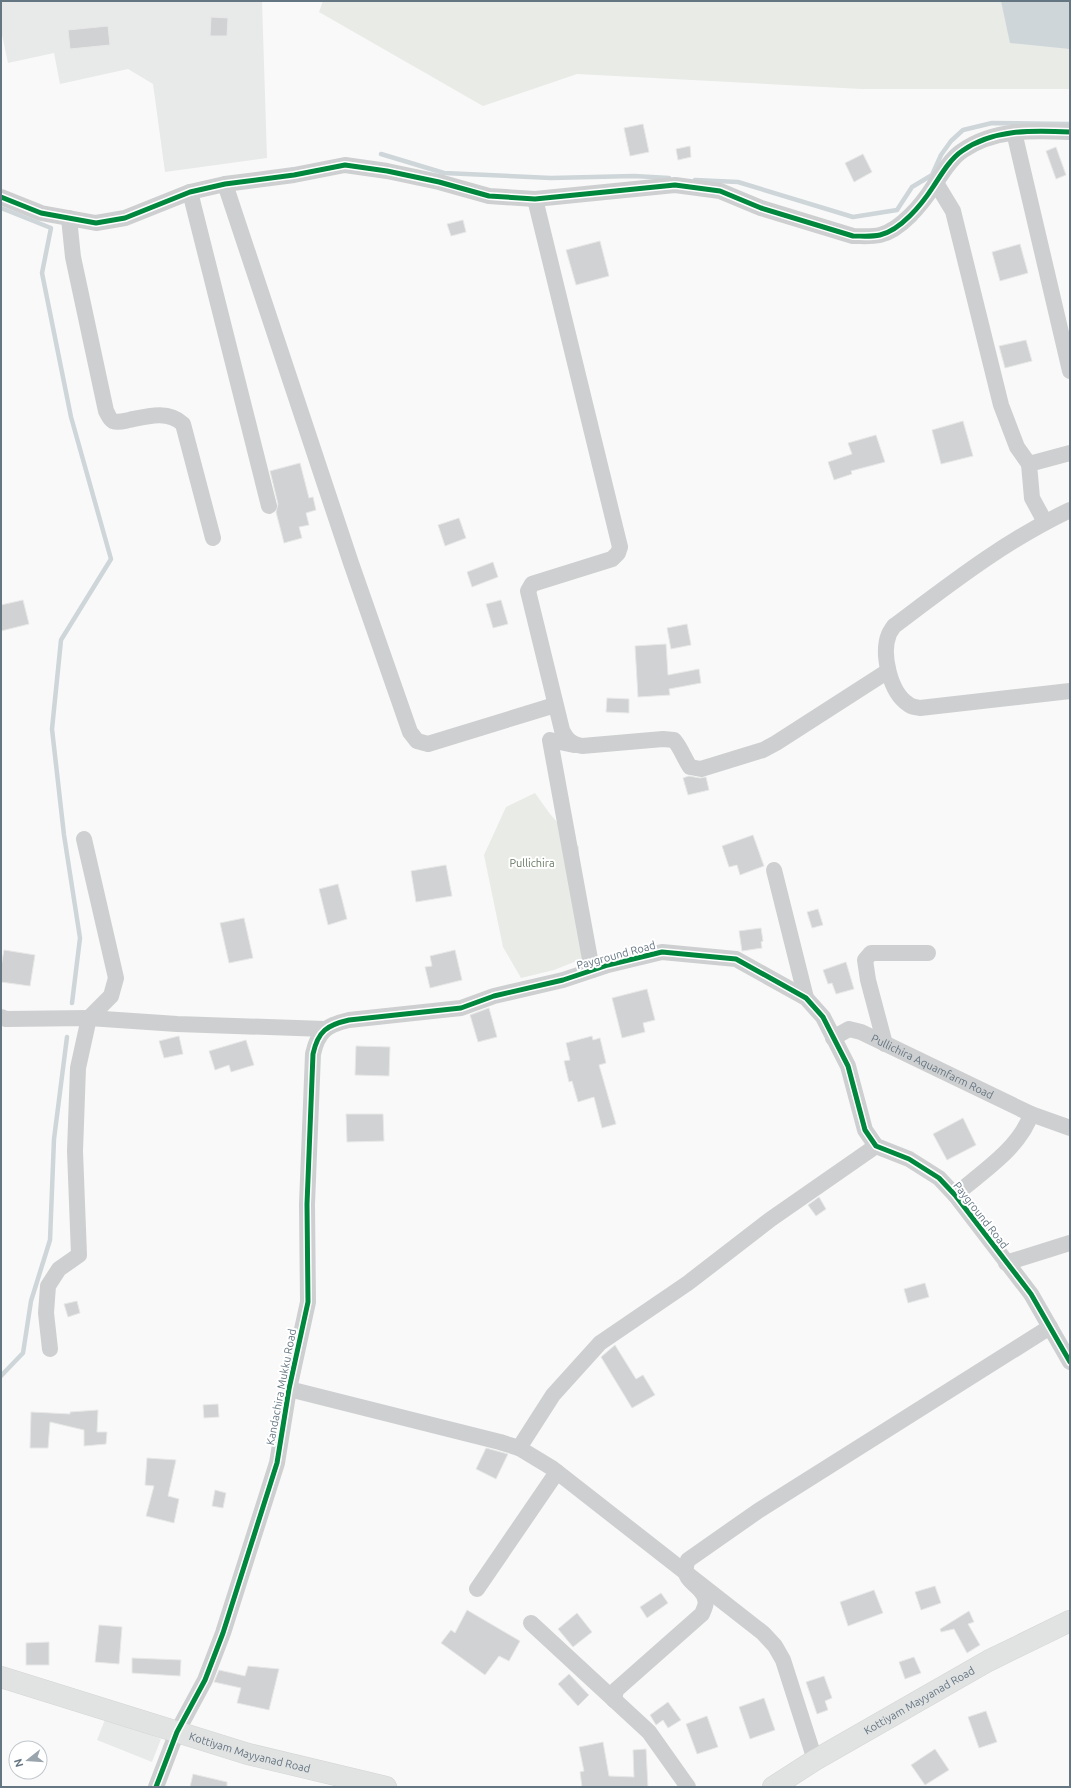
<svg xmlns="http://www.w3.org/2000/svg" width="1071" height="1788" viewBox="0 0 1071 1788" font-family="Ubuntu,sans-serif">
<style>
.built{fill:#e8e9e9}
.green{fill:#e8ebe6}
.water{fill:#ced6d9}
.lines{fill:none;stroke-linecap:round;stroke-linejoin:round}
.stream{stroke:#ced6d9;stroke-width:4.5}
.building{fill:#d0d2d3;stroke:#e8e8e8}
.major-casing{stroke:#d5d6d7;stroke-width:22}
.minor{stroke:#cecfd0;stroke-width:16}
.major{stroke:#e1e2e2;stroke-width:21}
.cycleway-casing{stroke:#fff;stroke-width:8}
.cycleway{stroke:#00873e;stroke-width:5}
.labels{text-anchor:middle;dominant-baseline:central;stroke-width:4;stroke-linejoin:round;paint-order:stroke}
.park-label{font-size:11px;fill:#687a64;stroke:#fff}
.street-label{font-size:11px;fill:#657683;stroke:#fff}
</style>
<rect width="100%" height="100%" fill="#f9f9f9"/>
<!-- built -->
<path class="built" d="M 1,1 L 262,1 L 267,158 L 165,172 L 153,84 L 128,69 L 60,84 L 54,53 L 8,63 L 1,30 Z
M 106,1717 L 161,1739 L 152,1762 L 97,1740 Z"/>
<!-- green -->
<path class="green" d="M 323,1 L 1070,1 L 1070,89 L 862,89 L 577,74 L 483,106 L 319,12 Z
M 535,793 L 550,814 L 579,847 L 577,876 L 584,958 L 554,970 L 521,978 L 503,947 L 484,855 L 506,807 Z"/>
<!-- water -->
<path class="water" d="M 1001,1 L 1070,1 L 1070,49 L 1010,43 Z"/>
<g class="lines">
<!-- stream -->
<path class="stream" d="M 381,154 L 444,173 L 551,178 L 634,176 L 669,178
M 695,180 L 738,182 L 853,217 L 897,210 L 912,187 L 932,175 L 941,155 L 951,141 L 963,130 L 992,123 L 1070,124
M 1,208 L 51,228 L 42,273 L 71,417 L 111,559 L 61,640 L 52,729 L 64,835 L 80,938 L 72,1003
M 1,1376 L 23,1353 L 31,1301 L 50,1240 L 54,1139 L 67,1037"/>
</g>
<!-- building -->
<path class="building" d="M 211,17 L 228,18 L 227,36 L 210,36 Z
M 108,26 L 110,45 L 70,49 L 68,30 Z
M 643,124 L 649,152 L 630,156 L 624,128 Z
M 690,146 L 691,157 L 678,160 L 676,149 Z
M 1056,147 L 1066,175 L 1056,179 L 1046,151 Z
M 863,154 L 872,172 L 854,182 L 845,163 Z
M 463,220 L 466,232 L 451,236 L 447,224 Z
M 600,241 L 609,276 L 576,285 L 566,250 Z
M 1020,244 L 1028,273 L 1000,281 L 992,252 Z
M 1026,340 L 1032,361 L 1005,368 L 999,346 Z
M 963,421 L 973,456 L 941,464 L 932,430 Z
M 876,435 L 885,462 L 851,471 L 852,474 L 834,480 L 828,462 L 852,454 L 848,443 Z
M 300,463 L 309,498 L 313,497 L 316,510 L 306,513 L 309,525 L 299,527 L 302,538 L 284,543 L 276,512 L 278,504 L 270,471 Z
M 459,518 L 466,538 L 445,546 L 438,525 Z
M 493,562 L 498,577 L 472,587 L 467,572 Z
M 23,600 L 29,624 L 1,631 L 1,605 Z
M 501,600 L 508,624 L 493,628 L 486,604 Z
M 687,624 L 691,645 L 671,649 L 667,628 Z
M 666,644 L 668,675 L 699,669 L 701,683 L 669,689 L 670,695 L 638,697 L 635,646 Z
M 607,698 L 629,699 L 629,713 L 606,712 Z
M 689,776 L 700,778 L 706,777 L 709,790 L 688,795 L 683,778 Z
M 753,835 L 764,866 L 740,875 L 737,865 L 729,867 L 722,846 Z
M 446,865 L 452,896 L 416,902 L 411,871 Z
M 338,884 L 347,919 L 328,925 L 319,889 Z
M 818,909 L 823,925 L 812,928 L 807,912 Z
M 244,918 L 253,958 L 229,963 L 220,923 Z
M 761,928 L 763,941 L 761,942 L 762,948 L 742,951 L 739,931 Z
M 4,950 L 35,955 L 30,986 L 1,982 L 1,967 Z
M 455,950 L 462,980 L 430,988 L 425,967 L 432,966 L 430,956 Z
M 846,962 L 854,989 L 836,994 L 832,983 L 828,984 L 823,970 Z
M 647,989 L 655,1020 L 643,1023 L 645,1032 L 622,1038 L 612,998 Z
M 489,1008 L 497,1037 L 478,1042 L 470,1015 Z
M 179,1036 L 183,1054 L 164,1058 L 159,1041 Z
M 592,1036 L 593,1040 L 600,1038 L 606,1063 L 599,1065 L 616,1124 L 602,1128 L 594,1097 L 578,1102 L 572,1081 L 569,1082 L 564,1061 L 570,1060 L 566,1043 Z
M 246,1040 L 254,1065 L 231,1072 L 229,1065 L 215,1070 L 209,1051 Z
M 356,1046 L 390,1047 L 389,1076 L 355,1075 Z
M 346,1114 L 383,1114 L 384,1141 L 347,1142 Z
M 963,1118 L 976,1145 L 947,1160 L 933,1134 Z
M 819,1197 L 826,1209 L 816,1216 L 808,1205 Z
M 925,1283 L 929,1297 L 908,1303 L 904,1289 Z
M 77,1301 L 80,1313 L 68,1317 L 64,1304 Z
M 615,1345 L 636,1379 L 643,1375 L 655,1395 L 632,1408 L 601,1357 Z
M 218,1404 L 219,1417 L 204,1418 L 203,1405 Z
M 98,1410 L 97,1432 L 107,1432 L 106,1444 L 84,1446 L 84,1430 L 50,1422 L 48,1448 L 30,1448 L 31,1412 L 70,1414 L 70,1412 Z
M 486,1448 L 508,1454 L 496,1479 L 476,1469 Z
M 147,1458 L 176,1460 L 168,1496 L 179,1499 L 174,1523 L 146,1516 L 154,1486 L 145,1485 Z
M 215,1490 L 226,1493 L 223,1508 L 212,1506 Z
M 935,1586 L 941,1603 L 921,1610 L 915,1592 Z
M 874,1590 L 883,1613 L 848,1626 L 840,1602 Z
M 661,1593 L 668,1603 L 647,1618 L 640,1607 Z
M 467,1610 L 520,1641 L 509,1661 L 499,1656 L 485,1675 L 441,1643 L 451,1630 L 455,1633 Z
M 969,1611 L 974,1622 L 968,1624 L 980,1645 L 967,1653 L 954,1629 L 941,1632 L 940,1629 Z
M 577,1613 L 592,1632 L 573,1647 L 558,1629 Z
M 99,1625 L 122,1627 L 119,1664 L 95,1662 Z
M 49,1642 L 49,1665 L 26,1665 L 26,1643 Z
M 914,1657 L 921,1673 L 905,1679 L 899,1662 Z
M 132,1658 L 181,1660 L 180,1676 L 132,1673 Z
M 248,1666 L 279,1669 L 269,1710 L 237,1703 L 241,1688 L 214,1682 L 219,1670 L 245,1676 Z
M 569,1674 L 589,1695 L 578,1706 L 558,1684 Z
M 824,1676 L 832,1698 L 825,1701 L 828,1710 L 817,1714 L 806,1682 Z
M 764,1698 L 775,1730 L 750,1739 L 739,1707 Z
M 668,1702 L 681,1720 L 668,1728 L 663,1720 L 656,1725 L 650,1715 Z
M 986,1711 L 997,1742 L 979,1748 L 968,1717 Z
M 707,1716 L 718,1747 L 697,1754 L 686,1724 Z
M 603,1742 L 609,1776 L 634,1777 L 633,1750 L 646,1749 L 648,1787 L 582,1787 L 580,1772 L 584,1771 L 579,1747 Z
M 935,1749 L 949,1770 L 925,1785 L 911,1765 Z
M 193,1774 L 227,1782 L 227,1787 L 190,1787 Z"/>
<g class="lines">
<defs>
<g id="major">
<path id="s2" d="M 1,1677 L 248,1754 L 386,1787"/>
<path id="s3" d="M 773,1787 L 815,1760 L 988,1661 L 1070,1621"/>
</g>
</defs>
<!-- major casing -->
<use href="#major" class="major-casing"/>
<!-- minor -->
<g class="minor">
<path d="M 1014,132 L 1070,371"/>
<path d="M 936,183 L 953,211 L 1001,405 L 1017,447 L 1029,464"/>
<path d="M 225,184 L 351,563 L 410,732 L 417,741 L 428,744 L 555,705"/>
<path d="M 190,192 L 269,506"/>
<path d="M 1,197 L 41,213 L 96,223 L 125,218 L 190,192 L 225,184 L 294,175 L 345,165 L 387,171 L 439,182 L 489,196 L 535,199 L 675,185 L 720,191 L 761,208 L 853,236 C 862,236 871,237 880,235 C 901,230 922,204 933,187 C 941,175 950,159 962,151 C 993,129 1033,130 1070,132"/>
<path d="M 535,199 L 620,547 L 618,553 L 612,559 L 532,584 L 528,591 L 562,730 C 567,740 571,744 582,746 L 663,739 L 674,740 C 681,748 684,758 690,767 L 701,769 L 763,750 L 776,743 L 888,671"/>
<path d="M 69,218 L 73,257 L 106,411 C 108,414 109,419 113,421 C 118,423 124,421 129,420 C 148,416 168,410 183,424 L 213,538"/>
<path d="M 1070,510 C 1006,540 950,584 894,626 C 892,629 890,632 889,634 C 881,654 890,692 908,704 C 911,707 916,707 920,708 L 1070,691"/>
<path d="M 1045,522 L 1032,498 L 1029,464 L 1070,453"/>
<path d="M 574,745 L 550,740 L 592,970"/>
<path d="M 774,870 L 806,998"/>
<path d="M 1,1017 L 6,1019 L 89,1018 L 177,1024 L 325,1029"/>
<path id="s1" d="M 833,1038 L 849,1029 L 861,1032 L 1031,1114 C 1021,1147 981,1173 955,1195"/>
<path d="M 885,1044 L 868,980 L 865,960 L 871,953 L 928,953"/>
<path d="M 1031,1114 L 1070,1128"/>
<path d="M 1006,1263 L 1070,1243"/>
<path d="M 50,1349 L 46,1313 L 48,1286 L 59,1269 L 79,1255 L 75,1151 L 78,1068 L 89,1018 L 111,996 L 116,978 L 84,839"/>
<path d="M 289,1389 L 500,1442 L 519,1448 L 552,1468 L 763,1633 L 775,1646 L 783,1660 L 815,1760"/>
<path d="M 519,1448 L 553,1395 L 600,1343 L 688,1283 L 771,1219 L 876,1146"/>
<path d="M 477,1589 L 557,1472"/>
<path d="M 531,1623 L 649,1732 L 688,1787"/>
<path d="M 614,1700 L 616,1690 L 702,1614 C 704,1609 707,1604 705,1599 C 702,1583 678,1583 688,1560 L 758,1511 L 1050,1327"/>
<path d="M 156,1787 L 177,1732 L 205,1680 L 223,1633 L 277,1463 L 289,1389 L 308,1302 L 307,1204 L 313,1054 C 318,1031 327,1025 349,1020 L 461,1008 L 494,996 L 563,980 L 608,965 L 662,952 L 736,959 L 806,998 L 823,1017 L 848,1066 L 865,1130 L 876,1146 L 909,1159 L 939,1178 L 955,1195 L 1031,1294 L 1070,1362"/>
</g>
<!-- major -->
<use href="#major" class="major"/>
<defs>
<path id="cycleway" d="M 1,197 L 41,213 L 96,223 L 125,218 L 190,192 L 225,184 L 294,175 L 345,165 L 387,171 L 439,182 L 489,196 L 535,199 L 675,185 L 720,191 L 761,208 L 853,236 C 862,236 871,237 880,235 C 901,230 922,204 933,187 C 941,175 950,159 962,151 C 993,129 1033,130 1070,132
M 156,1787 L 177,1732 L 205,1680 L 223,1633 L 277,1463 L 289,1389 L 308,1302 L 307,1204 L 313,1054 C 318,1031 327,1025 349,1020 L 461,1008 L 494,996 L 563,980 L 608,965 L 662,952 L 736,959 L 806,998 L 823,1017 L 848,1066 L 865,1130 L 876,1146 L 909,1159 L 939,1178 L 955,1195 L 1031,1294 L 1070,1362"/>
</defs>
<!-- cycleway casing -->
<use href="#cycleway" class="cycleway-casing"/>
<!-- cycleway -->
<use href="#cycleway" class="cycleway"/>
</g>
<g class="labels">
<!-- park labels -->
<g class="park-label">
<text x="532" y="863">Pullichira</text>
</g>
<!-- street labels -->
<g class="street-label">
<text transform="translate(616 955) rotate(-15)">Payground Road</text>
<text stroke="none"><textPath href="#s1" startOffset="110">Pullichira Aquamfarm Road</textPath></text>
<text transform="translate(981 1215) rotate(52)">Payground Road</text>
<text transform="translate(281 1387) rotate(-79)">Kandachira Mukku Road</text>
<text stroke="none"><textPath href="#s3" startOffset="170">Kottiyam Mayyanad Road</textPath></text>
<text stroke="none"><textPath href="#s2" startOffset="260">Kottiyam Mayyanad Road</textPath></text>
</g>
</g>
<!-- border -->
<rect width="1071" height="1788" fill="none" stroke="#657683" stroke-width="4"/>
<!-- north arrow -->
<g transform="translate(28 1760) rotate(253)"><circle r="19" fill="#ffffff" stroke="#c1c8cd"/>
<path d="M0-3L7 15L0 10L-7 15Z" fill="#99a4ac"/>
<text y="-6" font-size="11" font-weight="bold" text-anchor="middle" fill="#657683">N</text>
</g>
</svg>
